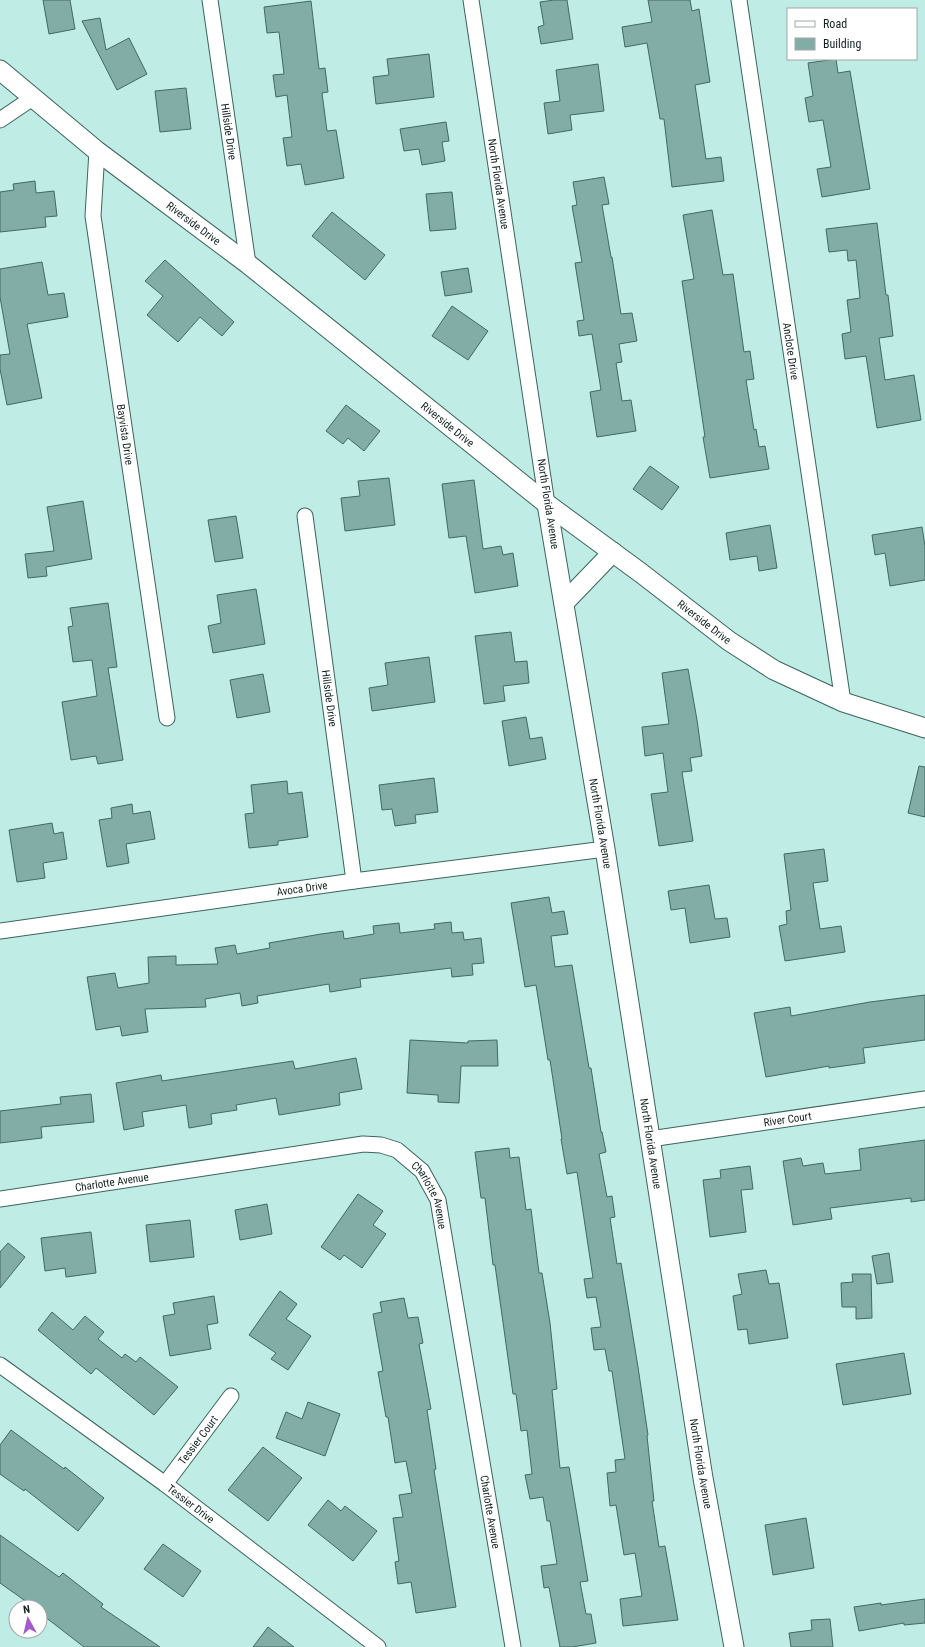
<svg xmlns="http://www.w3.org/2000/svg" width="925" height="1647" viewBox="0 0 925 1647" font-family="'Roboto Condensed',sans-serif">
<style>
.building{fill:#82ada7;stroke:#406964}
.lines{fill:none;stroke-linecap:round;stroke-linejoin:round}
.minor-casing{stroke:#3b645e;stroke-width:17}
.tertiary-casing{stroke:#3b645e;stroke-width:21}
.minor{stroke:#fff;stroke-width:15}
.tertiary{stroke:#fff;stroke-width:19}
.labels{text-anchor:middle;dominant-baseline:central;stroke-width:3;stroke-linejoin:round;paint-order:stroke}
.street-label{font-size:11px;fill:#112220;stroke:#fff}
</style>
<rect width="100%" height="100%" fill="#bfece5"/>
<!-- building -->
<path class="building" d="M 43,0 L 70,0 L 75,29 L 49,34 Z
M 554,0 L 567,0 L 573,39 L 541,44 L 538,27 L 544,25 L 540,2 Z
M 648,0 L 690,0 L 692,11 L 699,9 L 710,82 L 695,85 L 706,159 L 721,157 L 724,181 L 672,187 L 664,119 L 660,119 L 647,43 L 625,47 L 622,27 L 652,22 Z
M 311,1 L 319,69 L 325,68 L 328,92 L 322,93 L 327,131 L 336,130 L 344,178 L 305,185 L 301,164 L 287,166 L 283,138 L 292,137 L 287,95 L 276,97 L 273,75 L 284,74 L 279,32 L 267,33 L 264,7 Z
M 100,18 L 106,50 L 129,38 L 147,74 L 117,90 L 82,21 Z
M 429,54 L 434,97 L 376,104 L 373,77 L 389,75 L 387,59 Z
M 836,59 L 838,73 L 850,71 L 870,189 L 822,197 L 817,169 L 831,167 L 823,120 L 809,122 L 805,98 L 813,96 L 808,63 Z
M 598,64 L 604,111 L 570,115 L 572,130 L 548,134 L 544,103 L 560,101 L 556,70 Z
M 186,88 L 191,129 L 160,132 L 155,91 Z
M 446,122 L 449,141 L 442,142 L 445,161 L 422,165 L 419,149 L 404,151 L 400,129 Z
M 604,177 L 609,204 L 602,205 L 611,257 L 612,257 L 621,314 L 632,313 L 637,341 L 619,344 L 622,362 L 616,363 L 622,401 L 631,400 L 636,431 L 597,437 L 590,392 L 601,390 L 592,334 L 579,336 L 577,321 L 584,320 L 575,263 L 582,262 L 572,206 L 577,205 L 573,182 Z
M 35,181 L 36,193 L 54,191 L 57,216 L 45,217 L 46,227 L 0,232 L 0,192 L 14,190 L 13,184 Z
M 452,192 L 456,229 L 430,231 L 426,194 Z
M 712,210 L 723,275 L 733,274 L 744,352 L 750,351 L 754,379 L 746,380 L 754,430 L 756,429 L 759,447 L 765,446 L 769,469 L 710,478 L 703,437 L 705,437 L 682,281 L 694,279 L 683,215 Z
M 332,212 L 385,255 L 365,280 L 312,236 Z
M 877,223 L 886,295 L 888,295 L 893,336 L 879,338 L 885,380 L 914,375 L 921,420 L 877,428 L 866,356 L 845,359 L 842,334 L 851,332 L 847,300 L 860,298 L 856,260 L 848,261 L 847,250 L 829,252 L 826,229 Z
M 165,260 L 234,322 L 222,336 L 200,317 L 178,342 L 147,315 L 163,296 L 145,281 Z
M 42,262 L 48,295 L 64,293 L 68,317 L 27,324 L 42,398 L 7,405 L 0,369 L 0,355 L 10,354 L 0,297 L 0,269 Z
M 468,268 L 472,292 L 445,296 L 441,272 Z
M 452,306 L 488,331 L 468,360 L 432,336 Z
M 346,405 L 380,431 L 364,451 L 348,438 L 343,444 L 326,431 Z
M 650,466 L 679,487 L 662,510 L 633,489 Z
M 389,478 L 395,525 L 345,531 L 341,498 L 360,496 L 358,481 Z
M 474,480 L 483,549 L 501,546 L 503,555 L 513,553 L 518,586 L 475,593 L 466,536 L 449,538 L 442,484 Z
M 83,501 L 92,559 L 46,567 L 47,576 L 28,578 L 25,554 L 54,551 L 47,507 Z
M 236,516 L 243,558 L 215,562 L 208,520 Z
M 770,525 L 777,568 L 759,571 L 757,556 L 730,560 L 726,533 Z
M 922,527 L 925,546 L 925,580 L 890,586 L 885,553 L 875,555 L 872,535 Z
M 256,589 L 265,644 L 213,653 L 208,626 L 221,623 L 217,595 Z
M 108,603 L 117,667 L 108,668 L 123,760 L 98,764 L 96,756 L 71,760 L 62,702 L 97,696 L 92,660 L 73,662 L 68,627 L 73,626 L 70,608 Z
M 511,632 L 515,662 L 527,661 L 529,683 L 503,686 L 505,701 L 484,704 L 475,636 Z
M 429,657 L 435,702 L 372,711 L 369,688 L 388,685 L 385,663 Z
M 688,669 L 697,720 L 702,756 L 690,758 L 692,771 L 682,772 L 693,841 L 659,846 L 651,794 L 668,792 L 663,753 L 645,756 L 642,727 L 669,724 L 662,673 Z
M 263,674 L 270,712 L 237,718 L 230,680 Z
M 526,717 L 530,739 L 542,737 L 546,759 L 509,766 L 502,721 Z
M 919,766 L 925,767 L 925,817 L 908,813 Z
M 434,778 L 438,812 L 415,815 L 416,823 L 395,826 L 392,809 L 382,810 L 379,785 Z
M 287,781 L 288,794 L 302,792 L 308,837 L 278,841 L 278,845 L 249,848 L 245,814 L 254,813 L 251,785 Z
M 132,804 L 133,814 L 150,811 L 155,839 L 126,844 L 129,863 L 107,867 L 99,820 L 112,818 L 111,808 Z
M 52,823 L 54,834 L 63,832 L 67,859 L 43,863 L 45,878 L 17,882 L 9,830 Z
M 824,849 L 828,881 L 813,883 L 820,929 L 841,926 L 845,952 L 785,961 L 779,926 L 787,924 L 786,911 L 791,910 L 784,854 Z
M 709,885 L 715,919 L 727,918 L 730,937 L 690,943 L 685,908 L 671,910 L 668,891 Z
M 549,897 L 552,913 L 564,911 L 568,934 L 551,936 L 555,967 L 572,965 L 589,1068 L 591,1068 L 601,1132 L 602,1132 L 606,1152 L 599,1154 L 607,1197 L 612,1196 L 615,1217 L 610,1218 L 617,1264 L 621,1263 L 638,1367 L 648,1435 L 647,1436 L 654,1501 L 652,1501 L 659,1547 L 665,1546 L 678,1620 L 623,1626 L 620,1599 L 642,1596 L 635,1553 L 624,1555 L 616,1505 L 610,1506 L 607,1473 L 616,1472 L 615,1460 L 625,1459 L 612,1371 L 609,1371 L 605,1349 L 594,1350 L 591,1328 L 601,1327 L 596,1297 L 587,1298 L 584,1279 L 593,1278 L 577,1172 L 567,1174 L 561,1139 L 562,1139 L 550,1060 L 548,1060 L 536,985 L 525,987 L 511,903 Z
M 451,922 L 452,933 L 463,932 L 464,940 L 481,938 L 484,963 L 472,964 L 473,975 L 452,977 L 451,968 L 360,979 L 361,987 L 330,992 L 329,984 L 257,996 L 258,1003 L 242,1006 L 240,993 L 205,999 L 206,1007 L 145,1009 L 148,1032 L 122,1036 L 120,1026 L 96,1030 L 87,977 L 115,973 L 118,988 L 149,983 L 148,957 L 176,956 L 176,965 L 218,964 L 215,948 L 235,945 L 237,954 L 270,948 L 269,943 L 321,934 L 343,931 L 344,939 L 374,934 L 373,926 L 399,923 L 400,933 L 435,929 L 434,924 Z
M 925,995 L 925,1040 L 863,1048 L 865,1063 L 829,1068 L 829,1066 L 766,1077 L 754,1013 L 790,1007 L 791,1016 L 870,1002 Z
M 410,1040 L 468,1043 L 468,1041 L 497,1040 L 498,1066 L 461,1066 L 459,1103 L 438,1102 L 438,1095 L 407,1093 Z
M 356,1058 L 362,1089 L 339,1093 L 340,1105 L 279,1115 L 276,1098 L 236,1105 L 237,1110 L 211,1114 L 212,1124 L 189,1128 L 186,1105 L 142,1112 L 144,1126 L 124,1130 L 116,1083 L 161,1075 L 162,1081 L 293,1061 L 295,1069 Z
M 91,1094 L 94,1122 L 41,1127 L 42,1138 L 0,1143 L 0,1111 L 61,1104 L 60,1097 Z
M 925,1140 L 925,1200 L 911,1202 L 911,1198 L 830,1208 L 832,1219 L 793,1225 L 783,1161 L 801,1158 L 803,1166 L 823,1163 L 825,1174 L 861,1170 L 859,1149 Z
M 509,1148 L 510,1158 L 519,1157 L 526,1210 L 531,1209 L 539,1273 L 542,1273 L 550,1323 L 557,1389 L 552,1390 L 560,1468 L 569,1467 L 588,1581 L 580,1582 L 586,1614 L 591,1614 L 596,1643 L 572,1647 L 560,1647 L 549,1587 L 544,1588 L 541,1566 L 557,1564 L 550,1521 L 547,1521 L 543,1497 L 530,1499 L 525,1475 L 532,1474 L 527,1430 L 521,1431 L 516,1394 L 513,1394 L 495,1265 L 493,1265 L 485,1198 L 481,1198 L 475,1152 Z
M 750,1166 L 753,1189 L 741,1190 L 746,1232 L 710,1237 L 703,1180 L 721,1178 L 720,1170 Z
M 358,1194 L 383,1211 L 373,1225 L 386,1234 L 362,1268 L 344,1255 L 340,1260 L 321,1247 Z
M 267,1204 L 272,1234 L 240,1240 L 235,1210 Z
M 190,1220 L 194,1257 L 150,1262 L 146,1225 Z
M 91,1232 L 96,1273 L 66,1277 L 65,1268 L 45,1271 L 41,1238 Z
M 8,1243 L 25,1257 L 0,1288 L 0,1252 Z
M 889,1253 L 893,1282 L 877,1284 L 872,1256 Z
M 766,1270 L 769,1284 L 779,1283 L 788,1338 L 749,1344 L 747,1329 L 738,1330 L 733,1296 L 742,1294 L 738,1274 Z
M 852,1274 L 871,1274 L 872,1318 L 856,1319 L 856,1307 L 842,1307 L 841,1283 L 853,1282 Z
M 280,1291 L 297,1304 L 286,1319 L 311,1336 L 288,1370 L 271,1359 L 276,1353 L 249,1335 Z
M 214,1296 L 218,1323 L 207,1325 L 211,1349 L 170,1356 L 163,1316 L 175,1314 L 173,1303 Z
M 404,1298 L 408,1318 L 418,1317 L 423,1343 L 419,1344 L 431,1409 L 427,1410 L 436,1469 L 434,1470 L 456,1607 L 416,1613 L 411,1582 L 398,1584 L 395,1562 L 399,1561 L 393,1518 L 403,1517 L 399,1495 L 412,1493 L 406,1461 L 395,1463 L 388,1417 L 386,1417 L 378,1372 L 383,1371 L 373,1314 L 382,1312 L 380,1302 Z
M 52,1312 L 73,1330 L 85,1316 L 104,1332 L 98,1339 L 122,1358 L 125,1354 L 136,1362 L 140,1357 L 178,1387 L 154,1415 L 96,1368 L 91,1374 L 38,1330 Z
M 904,1353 L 911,1394 L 843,1405 L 836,1364 Z
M 308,1402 L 340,1414 L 325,1456 L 276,1438 L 286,1412 L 302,1419 Z
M 11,1430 L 64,1469 L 65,1467 L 104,1498 L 78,1531 L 25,1489 L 24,1491 L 0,1474 L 0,1445 Z
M 263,1447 L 302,1478 L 268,1521 L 228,1490 Z
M 328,1500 L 341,1511 L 345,1506 L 377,1531 L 353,1561 L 308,1525 Z
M 806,1518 L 814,1568 L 773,1575 L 765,1525 Z
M 0,1535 L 59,1577 L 63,1573 L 103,1604 L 101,1607 L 160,1647 L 84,1647 L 40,1613 L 40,1607 L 34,1607 L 0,1583 Z
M 163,1544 L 201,1571 L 183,1597 L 144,1569 Z
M 925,1599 L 925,1623 L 904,1625 L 904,1623 L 859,1631 L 854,1607 L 881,1603 L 881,1605 Z
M 830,1619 L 833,1647 L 791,1647 L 789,1633 L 812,1630 L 811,1620 Z
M 268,1627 L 294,1647 L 253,1647 Z"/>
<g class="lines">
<defs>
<g id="minor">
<path id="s1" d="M 210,0 L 248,264"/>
<path id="s2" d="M 471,0 L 547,504"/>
<path id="s3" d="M 739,0 L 843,702"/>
<path d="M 0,120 L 34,97"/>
<path id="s4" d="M 97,151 L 93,216 L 167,718"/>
<path id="s5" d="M 305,516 L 354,881"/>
<path id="s6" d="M 0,931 L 354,881 L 605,849"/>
<path id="s7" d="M 650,1139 L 925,1099"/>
<path id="s8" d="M 0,1199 L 363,1144 L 381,1145 L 397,1150 L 422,1171 L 438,1200 L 513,1647"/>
<path id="s9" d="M 0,1365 L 165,1484 L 378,1647"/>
<path id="s10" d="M 165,1484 L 231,1396"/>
</g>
<g id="tertiary">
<path id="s11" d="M 0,70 L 97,151 L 248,264 L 547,504 L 641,573 L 729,641 L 774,670 L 843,702 L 925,728"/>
<path id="s12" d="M 547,504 L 605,849 L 703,1478 L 734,1647"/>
<path d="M 564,603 L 613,552"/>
</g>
</defs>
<!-- minor casing -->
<use href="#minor" class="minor-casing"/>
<!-- tertiary casing -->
<use href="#tertiary" class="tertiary-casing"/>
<!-- minor -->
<use href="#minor" class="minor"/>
<!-- tertiary -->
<use href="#tertiary" class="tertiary"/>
</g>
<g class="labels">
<!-- street labels -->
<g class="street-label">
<text stroke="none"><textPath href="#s1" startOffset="133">Hillside Drive</textPath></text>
<text stroke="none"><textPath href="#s2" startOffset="186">North Florida Avenue</textPath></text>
<text stroke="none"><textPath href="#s11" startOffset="247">Riverside Drive</textPath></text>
<text stroke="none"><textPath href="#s3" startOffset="355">Anclote Drive</textPath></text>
<text stroke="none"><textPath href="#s11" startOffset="571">Riverside Drive</textPath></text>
<text stroke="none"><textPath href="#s4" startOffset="286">Bayvista Drive</textPath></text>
<text transform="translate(548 504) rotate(81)">North Florida Avenue</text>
<text stroke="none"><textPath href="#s11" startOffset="895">Riverside Drive</textPath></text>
<text stroke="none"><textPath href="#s5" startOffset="184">Hillside Drive</textPath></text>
<text stroke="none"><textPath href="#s12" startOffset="324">North Florida Avenue</textPath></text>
<text stroke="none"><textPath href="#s6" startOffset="305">Avoca Drive</textPath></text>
<text stroke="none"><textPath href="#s7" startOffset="139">River Court</textPath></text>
<text stroke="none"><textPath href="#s12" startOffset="648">North Florida Avenue</textPath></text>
<text stroke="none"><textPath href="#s8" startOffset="113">Charlotte Avenue</textPath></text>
<text stroke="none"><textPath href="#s8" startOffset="460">Charlotte Avenue</textPath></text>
<text stroke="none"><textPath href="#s10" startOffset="55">Tessier Court</textPath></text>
<text stroke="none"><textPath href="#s12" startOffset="972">North Florida Avenue</textPath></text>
<text stroke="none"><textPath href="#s9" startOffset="236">Tessier Drive</textPath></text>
<text stroke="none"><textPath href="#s8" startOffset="784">Charlotte Avenue</textPath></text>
</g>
</g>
<!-- legend -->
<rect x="787" y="8" width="130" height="52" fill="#ffffff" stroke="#a0a7a6"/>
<rect x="795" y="21" width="20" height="6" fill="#ffffff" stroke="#a0a7a6"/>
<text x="823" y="28" font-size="12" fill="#112220">Road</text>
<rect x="795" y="38" width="20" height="12" fill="#82ada7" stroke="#a0a7a6"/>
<text x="823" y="48" font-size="12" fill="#112220">Building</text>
<!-- north arrow -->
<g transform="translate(28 1619) rotate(352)"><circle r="19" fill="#ffffff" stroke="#a0a7a6"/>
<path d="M0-3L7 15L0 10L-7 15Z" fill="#a459cc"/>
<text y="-6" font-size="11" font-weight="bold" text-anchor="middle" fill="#112220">N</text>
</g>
</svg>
